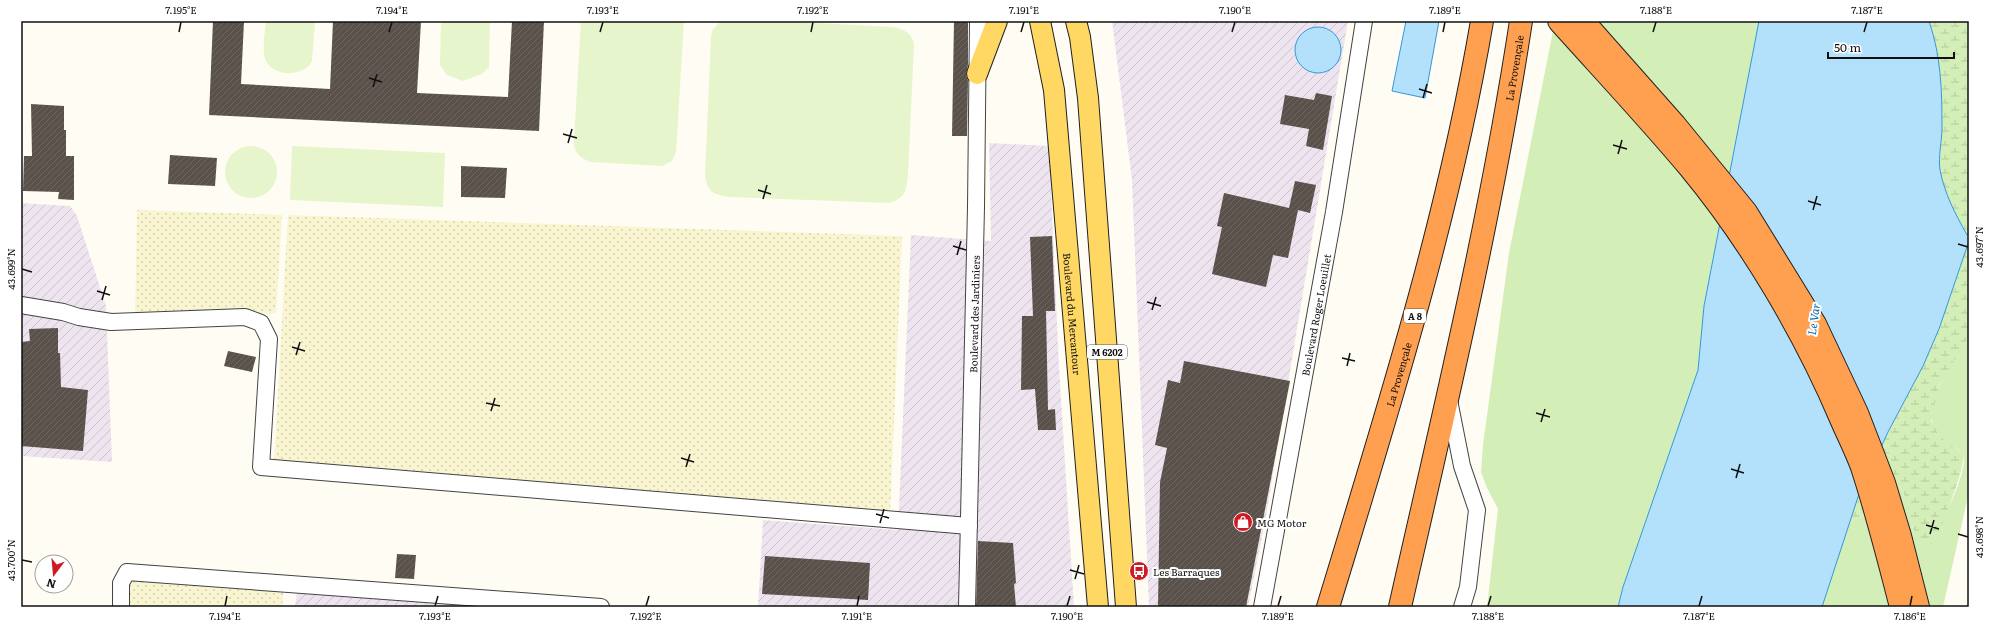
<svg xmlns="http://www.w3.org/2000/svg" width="1990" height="628" viewBox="0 0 1990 628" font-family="Literata,serif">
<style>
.industrial{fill:url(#industrial-furrows)}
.farmland{fill:url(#farmland-dots)}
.grass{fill:#d4eeb8}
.wetland{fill:url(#wetland-marsh)}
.pitch{fill:#e6f5cb}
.water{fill:#b3e1fc;stroke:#3298da}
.building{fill:url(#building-hatch)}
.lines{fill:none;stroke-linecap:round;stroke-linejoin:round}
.minor-casing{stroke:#434343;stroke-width:18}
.major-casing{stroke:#212121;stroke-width:22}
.highway-casing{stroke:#212121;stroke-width:24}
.minor{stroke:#fff;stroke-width:16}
.major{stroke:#ffd863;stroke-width:20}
.highway{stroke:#ffa051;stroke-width:22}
.ticks{fill:none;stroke:#101010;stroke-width:1.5}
.labels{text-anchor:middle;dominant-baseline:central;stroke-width:4;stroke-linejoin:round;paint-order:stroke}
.shield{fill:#fff;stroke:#585858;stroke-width:1}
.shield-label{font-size:9px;font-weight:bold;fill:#101010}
.street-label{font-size:10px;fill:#101010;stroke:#fff}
.poi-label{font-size:10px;fill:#101010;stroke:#fff;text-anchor:start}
.water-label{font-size:11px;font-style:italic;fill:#0b69b0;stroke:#fff}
.neatline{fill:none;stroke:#101010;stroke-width:1.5}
.ticks-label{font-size:10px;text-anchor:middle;fill:#101010}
</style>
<defs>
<pattern id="industrial-furrows" width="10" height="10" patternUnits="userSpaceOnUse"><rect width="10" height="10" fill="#eee4ef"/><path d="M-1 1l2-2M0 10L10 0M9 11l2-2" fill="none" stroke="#cbc3cc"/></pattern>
<pattern id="farmland-dots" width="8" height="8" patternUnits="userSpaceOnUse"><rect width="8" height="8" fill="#f9f5d0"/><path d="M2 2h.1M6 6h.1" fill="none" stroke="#d4d1b2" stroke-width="1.8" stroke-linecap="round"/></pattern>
<pattern id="wetland-marsh" width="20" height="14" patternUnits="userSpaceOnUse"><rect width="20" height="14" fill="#d4eeb8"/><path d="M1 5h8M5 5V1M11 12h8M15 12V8" fill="none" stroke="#b5cb9d"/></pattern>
<pattern id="building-hatch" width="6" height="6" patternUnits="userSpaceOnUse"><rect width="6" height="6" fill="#5a514b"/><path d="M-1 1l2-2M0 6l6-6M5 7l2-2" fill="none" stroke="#6d6561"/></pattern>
</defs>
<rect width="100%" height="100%" fill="#fffdf3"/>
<!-- industrial -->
<path class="industrial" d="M 1112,21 L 1348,21 L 1265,522 L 1248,607 L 1149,607 L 1132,180 Z
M 989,143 L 1049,146 L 1059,367 L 1074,607 L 758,607 L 763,520 L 898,530 L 911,235 L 991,241 Z
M 21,203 L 70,206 L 77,216 L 106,306 L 112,462 L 21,456 Z
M 297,592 L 504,607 L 295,607 Z"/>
<!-- farmland -->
<path class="farmland" d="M 137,210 L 282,215 L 276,313 L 135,316 Z
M 288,215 L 902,236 L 890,516 L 274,464 Z
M 130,580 L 284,587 L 282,607 L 127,607 Z"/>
<!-- grass -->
<path class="grass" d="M 1555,21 L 1759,21 L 1704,306 L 1698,370 L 1623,587 L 1618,607 L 1487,607 L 1498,509 L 1487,488 L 1481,472 L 1483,445 L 1509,253 Z
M 1969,337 L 1969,492 L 1943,607 L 1822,607 L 1848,523 L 1866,514 L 1883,496 L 1900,486 C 1908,499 1910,513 1913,528 L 1947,513 C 1952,498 1965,473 1964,457 C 1963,450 1949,445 1943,440 C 1912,417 1953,359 1969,337 Z"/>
<!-- wetland -->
<path class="wetland" d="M 1929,21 L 1969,21 L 1969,233 L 1968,235 C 1955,215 1942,193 1940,168 C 1939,156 1942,142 1942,129 C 1943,92 1941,56 1929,21 Z
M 1969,241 L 1969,337 L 1939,385 L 1931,421 L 1940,437 L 1961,452 L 1964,456 L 1960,475 L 1947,513 L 1936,538 L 1929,548 C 1907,535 1912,505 1900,486 L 1883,496 L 1866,514 L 1848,523 L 1858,497 L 1888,432 L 1923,366 L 1939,329 Z"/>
<!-- pitch -->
<path class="pitch" d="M 266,21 L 315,21 L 312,61 C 305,77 272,78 265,59 C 262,49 265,32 266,21 Z
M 441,21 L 490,21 L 489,67 L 482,74 L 463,81 L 447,75 L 440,65 Z
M 581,21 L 684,21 L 676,152 L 672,161 L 662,166 L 590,162 C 579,157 573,152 574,140 Z
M 721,21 L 776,21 L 893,27 C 904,29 912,33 914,45 L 908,174 C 906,191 907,196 890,203 L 730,197 C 713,194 708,193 705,176 L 711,36 L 713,29 Z
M225 172a26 26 0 1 1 52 0a26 26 0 1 1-52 0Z
M 292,146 L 445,153 L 443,207 L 290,200 Z"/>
<!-- water -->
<path class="water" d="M 1406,21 L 1439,21 L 1425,98 L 1392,91 Z
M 1759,21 L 1929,21 C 1941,56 1942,90 1942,127 C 1942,141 1938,157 1940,170 C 1945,195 1955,213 1967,235 L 1969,233 L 1969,241 L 1939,329 L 1923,366 L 1888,432 L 1858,497 L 1822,607 L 1618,607 L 1623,587 L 1698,370 L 1704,306 Z
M1295 50a23 23 0 1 1 46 0a23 23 0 1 1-46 0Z"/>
<!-- building -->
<path class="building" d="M 213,21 L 244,21 L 241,84 L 330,89 L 333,21 L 421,21 L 417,93 L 508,97 L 512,21 L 544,21 L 539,131 L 209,115 Z
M 954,21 L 968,21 L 968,65 L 966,75 L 968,81 L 967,136 L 952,136 Z
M 1316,93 L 1332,96 L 1323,150 L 1306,146 L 1309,129 L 1280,124 L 1285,95 L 1314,100 Z
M 31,104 L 64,106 L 64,130 L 66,130 L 66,156 L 74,156 L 74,200 L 58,199 L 59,192 L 23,191 L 24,156 L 32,156 Z
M 170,155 L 217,158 L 215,186 L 168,184 Z
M 461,166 L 507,168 L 505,198 L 461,197 Z
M 1295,181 L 1316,185 L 1310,213 L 1298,210 L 1288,258 L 1273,255 L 1266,287 L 1212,274 L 1222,227 L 1217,226 L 1224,193 L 1289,208 Z
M 1052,236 L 1055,311 L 1046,311 L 1048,410 L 1055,409 L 1056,430 L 1038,430 L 1035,389 L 1021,390 L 1022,316 L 1033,316 L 1030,237 Z
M 58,328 L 58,353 L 60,353 L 61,387 L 88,390 L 83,451 L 21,446 L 21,342 L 30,341 L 29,329 Z
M 228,351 L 256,357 L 252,372 L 224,366 Z
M 1184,361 L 1290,381 L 1246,607 L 1158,607 L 1160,482 L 1167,448 L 1155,445 L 1168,380 L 1180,383 Z
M 978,541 L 1013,543 L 1016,583 L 1014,584 L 1016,607 L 976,607 Z
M 397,554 L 416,555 L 414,579 L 395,578 Z
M 765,556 L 870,563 L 868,600 L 762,594 Z"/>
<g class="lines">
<defs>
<g id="minor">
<path d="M 21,305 L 63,312 L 79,317 L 111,322 L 245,317 L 261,323 L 269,339 L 261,467 L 969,526"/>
<path d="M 1449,400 L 1462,466 L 1477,510 L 1468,587 L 1462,607"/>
<path d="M 121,607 L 121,583 L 127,572 L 601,607"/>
<path id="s1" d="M 967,607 L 976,207 L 978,21"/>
<path id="s2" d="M 1262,607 L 1334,212 L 1364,21"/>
</g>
<g id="major">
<path id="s3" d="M 1040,21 L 1054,90 L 1098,607"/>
<path d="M 1076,21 L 1080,37 L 1088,98 L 1126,607"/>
<path d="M 977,74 L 997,21"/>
</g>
<g id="highway">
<path d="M 1559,21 C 1603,70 1648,118 1690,168 C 1751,242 1804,332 1841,419 C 1848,435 1856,451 1862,467 C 1877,513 1889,560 1901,607"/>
<path d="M 1583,21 L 1675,125 L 1746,212 L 1815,324 L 1857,413 L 1884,483 L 1900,536 L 1918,607"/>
<path id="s4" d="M 1328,607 C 1387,413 1448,221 1482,21"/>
<path id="s5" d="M 1400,607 C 1444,412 1491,218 1521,21"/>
</g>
</defs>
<!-- minor casing -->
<use href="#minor" class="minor-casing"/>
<!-- major casing -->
<use href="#major" class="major-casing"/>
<!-- highway casing -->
<use href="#highway" class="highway-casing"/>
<!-- minor -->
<use href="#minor" class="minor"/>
<!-- major -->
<use href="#major" class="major"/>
<!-- highway -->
<use href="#highway" class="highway"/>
</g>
<!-- ticks -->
<path class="ticks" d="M 179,32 L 181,22M 389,32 L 392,22M 600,32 L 603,22M 811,32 L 813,22M 1021,32 L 1024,22M 1232,32 L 1235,22M 1443,32 L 1445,22M 1653,32 L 1656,22M 1864,32 L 1867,22M 369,78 L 382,82M 373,87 L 377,74M 1419,89 L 1432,93M 1423,98 L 1427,84M 563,134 L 577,138M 568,143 L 572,129M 1613,145 L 1627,149M 1618,154 L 1622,140M 758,190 L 771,194M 763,199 L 767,185M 1808,201 L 1821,205M 1813,210 L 1817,196M 1958,244 L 1968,247M 953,246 L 966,250M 957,255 L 961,241M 22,269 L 32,272M 97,291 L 110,295M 102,300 L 106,286M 1147,302 L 1161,306M 1152,310 L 1156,297M 292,347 L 305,351M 296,355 L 300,342M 1342,358 L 1355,361M 1347,366 L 1350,353M 486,403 L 500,406M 491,411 L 495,398M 1536,413 L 1550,417M 1541,422 L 1545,409M 681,458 L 694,462M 686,467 L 690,454M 1731,469 L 1744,473M 1736,478 L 1740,464M 876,514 L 889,518M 880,523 L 884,509M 1926,525 L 1939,529M 1930,534 L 1934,520M 1958,534 L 1968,537M 22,560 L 32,562M 1070,570 L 1084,574M 1075,579 L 1079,565M 225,606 L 227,596M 435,606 L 438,596M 646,606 L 649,596M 857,606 L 859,596M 1067,606 L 1070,596M 1278,606 L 1281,596M 1488,606 L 1491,596M 1699,606 L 1702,596M 1910,606 L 1912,596"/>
<!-- icons -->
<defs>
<symbol id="shop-disc" viewBox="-11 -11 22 22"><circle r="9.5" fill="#cf1923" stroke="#fff"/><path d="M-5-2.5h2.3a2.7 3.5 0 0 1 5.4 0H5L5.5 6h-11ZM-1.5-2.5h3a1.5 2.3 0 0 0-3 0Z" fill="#fff"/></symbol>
<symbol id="bus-disc" viewBox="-11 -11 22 22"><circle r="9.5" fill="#cf1923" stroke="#fff"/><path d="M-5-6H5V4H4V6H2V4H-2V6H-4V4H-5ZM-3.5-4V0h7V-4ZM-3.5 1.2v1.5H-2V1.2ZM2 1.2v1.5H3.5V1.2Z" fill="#fff"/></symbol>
</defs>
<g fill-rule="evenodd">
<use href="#shop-disc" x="1232" y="511" width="22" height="22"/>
<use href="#bus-disc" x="1128" y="560" width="22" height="22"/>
</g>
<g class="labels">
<!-- shield labels -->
<g class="shield">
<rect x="1404" y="309" width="22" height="14" rx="3"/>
<rect x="1087" y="345" width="40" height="14" rx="3"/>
</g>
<g class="shield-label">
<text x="1415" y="316">A 8</text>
<text x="1107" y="352">M 6202</text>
</g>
<!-- street labels -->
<g class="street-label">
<text stroke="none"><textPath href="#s5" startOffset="551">La Provençale</textPath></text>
<text stroke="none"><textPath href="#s3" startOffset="295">Boulevard du Mercantour</textPath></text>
<text stroke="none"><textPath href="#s1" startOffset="293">Boulevard des Jardiniers</textPath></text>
<text stroke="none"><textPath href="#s2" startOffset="297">Boulevard Roger Loeuillet</textPath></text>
<text stroke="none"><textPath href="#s4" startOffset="243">La Provençale</textPath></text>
</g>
<!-- poi labels -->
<g class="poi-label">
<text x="1257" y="522">MG Motor</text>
<text x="1153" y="571">Les Barraques</text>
</g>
<!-- water labels -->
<g class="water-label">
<text transform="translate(1813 319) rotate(-82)">Le Var</text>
</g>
</g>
<!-- border -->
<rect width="1990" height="628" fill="none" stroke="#ffffff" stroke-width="44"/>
<!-- north arrow -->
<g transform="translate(54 574) rotate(196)"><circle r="19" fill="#ffffff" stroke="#9f9f9f"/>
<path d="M0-3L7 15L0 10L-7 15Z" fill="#cf1923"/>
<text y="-6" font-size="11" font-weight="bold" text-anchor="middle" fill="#101010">N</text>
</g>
<!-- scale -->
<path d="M1828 52v6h126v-6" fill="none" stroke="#101010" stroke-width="2"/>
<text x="1834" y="52" font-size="12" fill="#101010" stroke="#ffffff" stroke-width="3" paint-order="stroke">50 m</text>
<rect x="22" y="22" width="1946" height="584" class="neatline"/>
<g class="ticks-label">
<text x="181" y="14">7.195°E</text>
<text x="392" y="14">7.194°E</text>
<text x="603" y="14">7.193°E</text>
<text x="813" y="14">7.192°E</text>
<text x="1024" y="14">7.191°E</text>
<text x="1235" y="14">7.190°E</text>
<text x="1445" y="14">7.189°E</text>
<text x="1656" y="14">7.188°E</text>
<text x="1867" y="14">7.187°E</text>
<text transform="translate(1979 247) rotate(-90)" y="4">43.697°N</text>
<text transform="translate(11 269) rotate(-90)" y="4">43.699°N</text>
<text transform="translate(1979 537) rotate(-90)" y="4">43.698°N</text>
<text transform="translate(11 560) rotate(-90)" y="4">43.700°N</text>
<text x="225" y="620">7.194°E</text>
<text x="435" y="620">7.193°E</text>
<text x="646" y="620">7.192°E</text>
<text x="857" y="620">7.191°E</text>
<text x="1067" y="620">7.190°E</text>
<text x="1278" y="620">7.189°E</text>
<text x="1488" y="620">7.188°E</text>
<text x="1699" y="620">7.187°E</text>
<text x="1910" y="620">7.186°E</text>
</g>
</svg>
